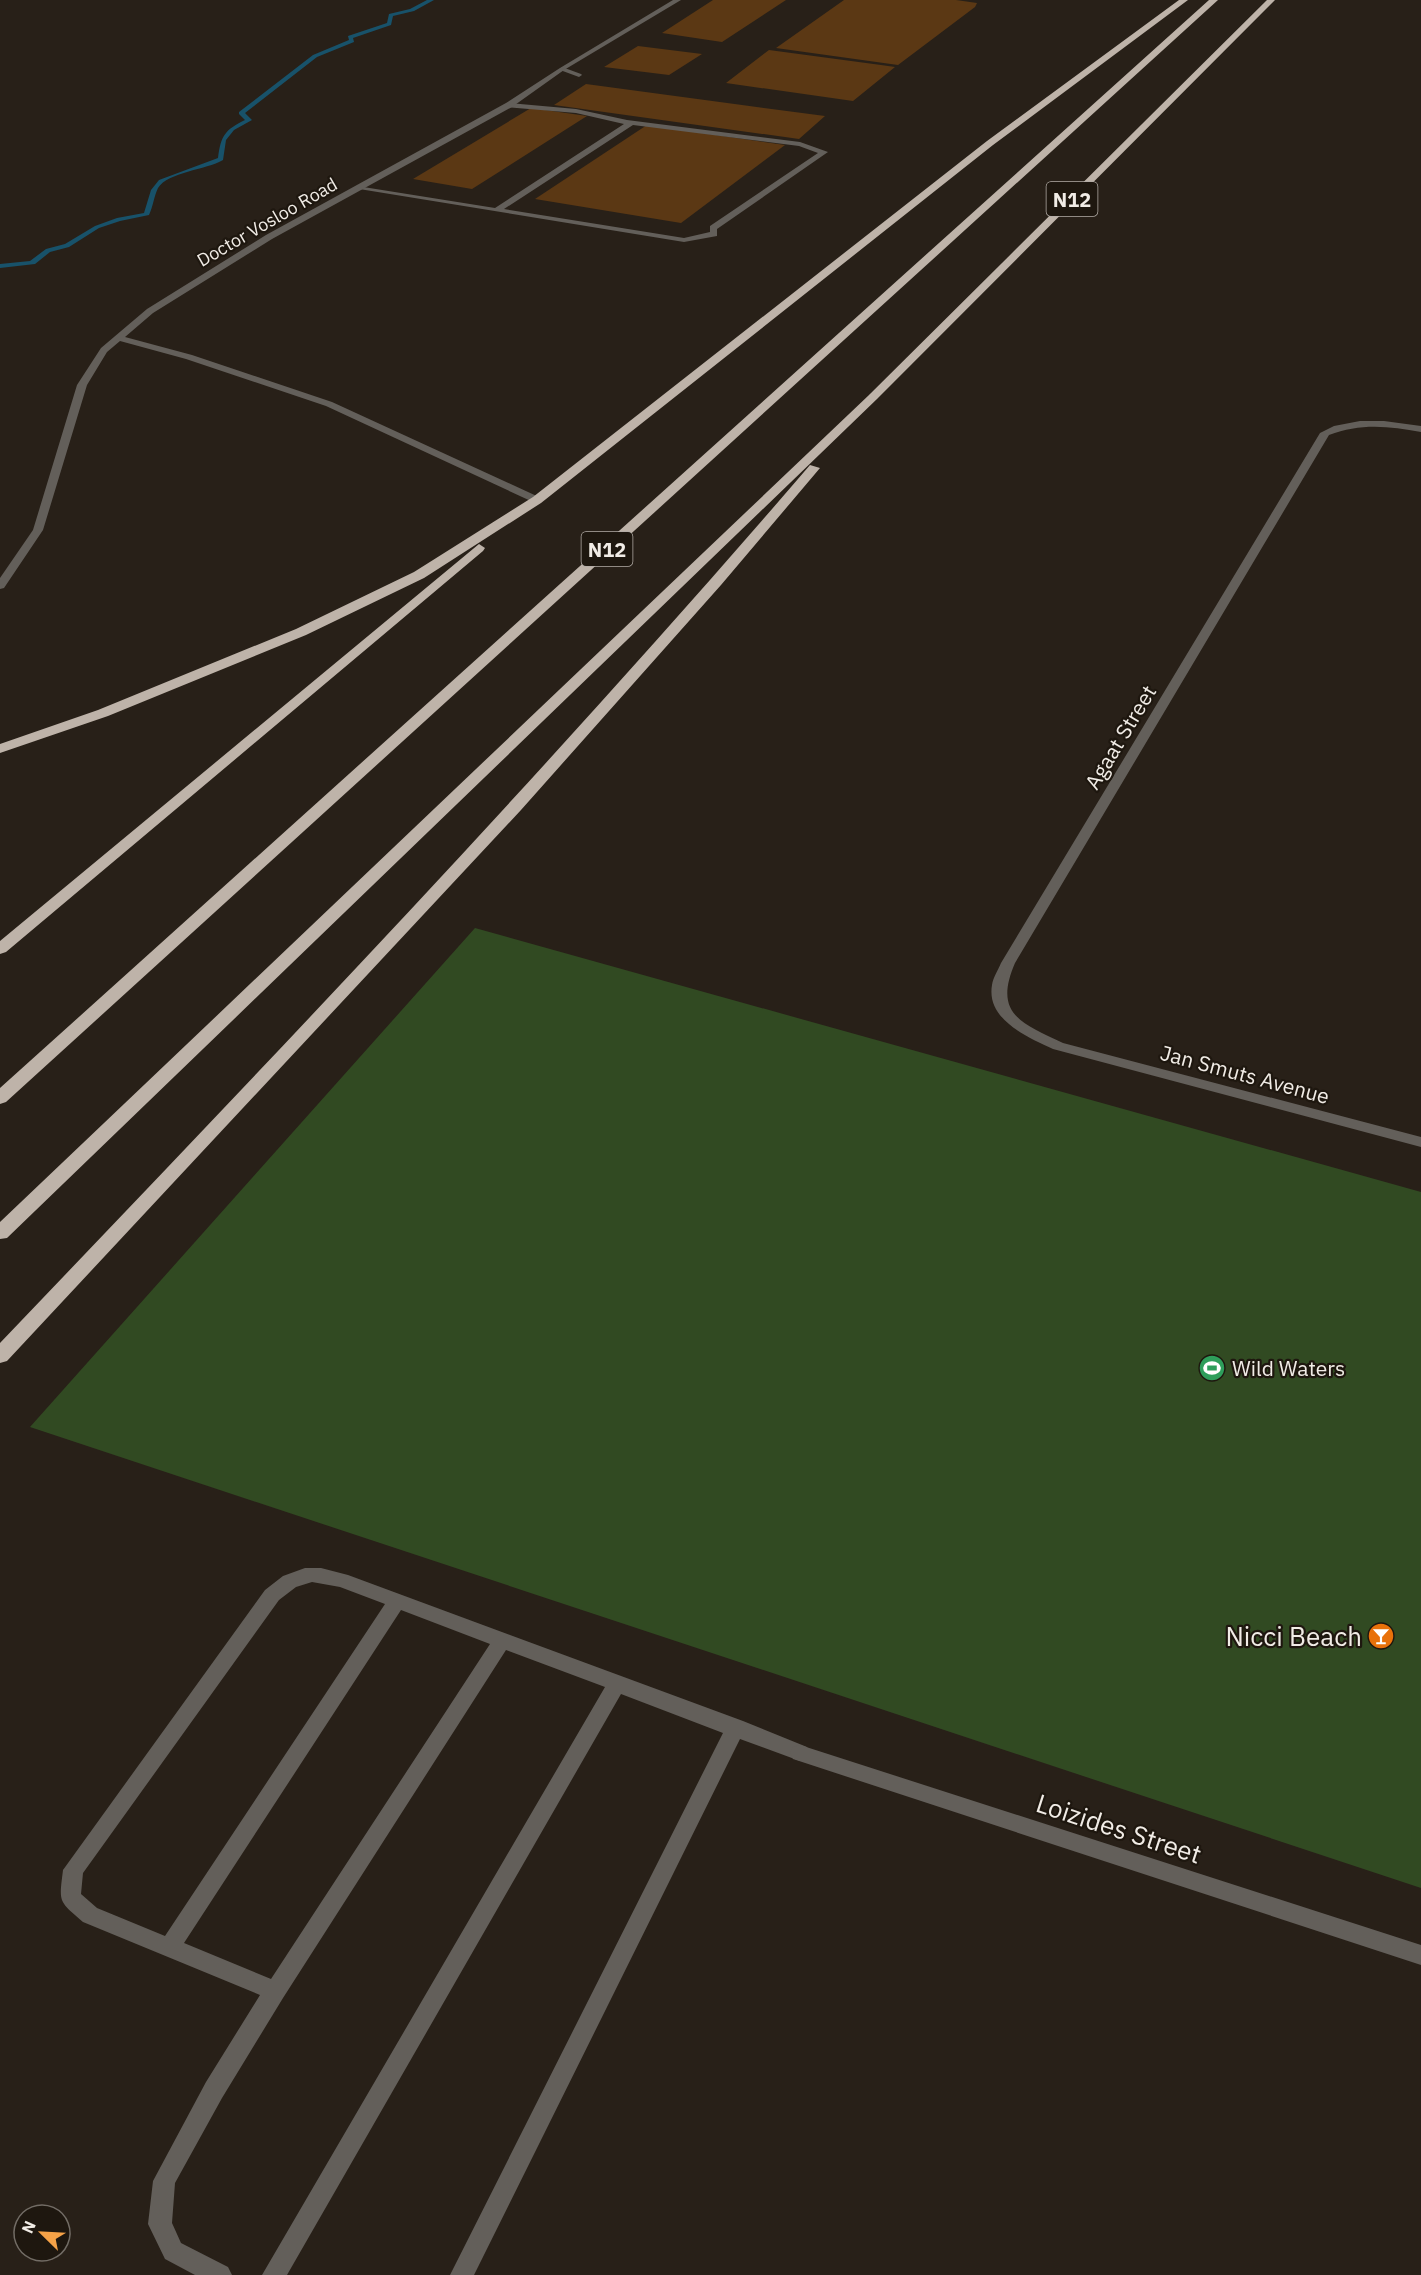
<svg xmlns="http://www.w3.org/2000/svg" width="1421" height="2275" viewBox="0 0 1421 2275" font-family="'IBM Plex Sans',sans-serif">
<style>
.green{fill:#314a22}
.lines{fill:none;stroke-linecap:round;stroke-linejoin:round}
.stream{fill:#18526a;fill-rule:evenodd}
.building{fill:#5b3814}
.service{fill:#635f5a;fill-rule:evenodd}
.minor{fill:#635f5a;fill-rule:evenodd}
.motorway{fill:#beb3a9;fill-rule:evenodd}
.labels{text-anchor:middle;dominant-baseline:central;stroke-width:4.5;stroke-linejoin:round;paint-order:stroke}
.far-street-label{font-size:18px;fill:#f1ece6;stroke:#1e170f}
.shield{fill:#1e170f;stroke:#b2aca6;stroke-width:1.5}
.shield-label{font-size:20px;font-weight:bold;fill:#f1ece6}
.street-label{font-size:21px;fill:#f1ece6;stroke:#1e170f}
.poi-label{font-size:21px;fill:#f1ece6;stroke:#1e170f;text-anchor:start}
.near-poi-label{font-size:26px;fill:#f1ece6;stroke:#1e170f;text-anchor:end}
.near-street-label{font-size:26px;fill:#f1ece6;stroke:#1e170f}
</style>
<rect width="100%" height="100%" fill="#282018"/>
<!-- green -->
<path class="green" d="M 475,928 L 1421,1192 L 1421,1888 L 30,1427 Z"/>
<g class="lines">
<!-- stream -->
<path class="stream" d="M 427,0 L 434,0 L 414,11 L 393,16 L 391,25 L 353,38 L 354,42 L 317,57 L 245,113 L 252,120 L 234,130 L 226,140 L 223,160 C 206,170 168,172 158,188 C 154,196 153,207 149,215 L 120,221 L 99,228 L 69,247 L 50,252 L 35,264 L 0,268 L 0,264 L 30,261 L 46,249 L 65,244 L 95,226 L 117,218 L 144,213 L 151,190 L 159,180 L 218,158 C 221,135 225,130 245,120 L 239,114 L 239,112 L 313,55 L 349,40 L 348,36 L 387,23 L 389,14 L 410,9 Z"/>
</g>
<!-- building -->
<path class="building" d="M 713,0 L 786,0 L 722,42 L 662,33 Z
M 844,0 L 956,0 L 977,3 L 975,7 L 898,65 L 776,48 Z
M 638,46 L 702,54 L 669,75 L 604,67 Z
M 769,50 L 881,65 L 895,67 L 853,101 L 726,83 Z
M 586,84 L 742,105 L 825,116 L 799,139 L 554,105 Z
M 531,108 L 587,116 L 472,189 L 413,179 Z
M 647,125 L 785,145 L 681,223 L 535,199 Z"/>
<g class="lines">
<!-- service -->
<path class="service" d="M 562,67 L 581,74 L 582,75 L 579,77 L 560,70 Z
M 509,103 L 576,109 L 627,120 L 800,142 L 828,152 L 717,229 L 717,236 L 684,242 L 353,188 L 357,186 L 495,208 L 624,124 L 576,113 L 506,107 ZM 633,125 L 799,146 L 818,153 L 710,226 L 710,232 L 684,238 L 504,209 Z
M 305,1568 L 321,1568 L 348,1575 L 743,1721 L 807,1747 L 810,1753 L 807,1759 L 800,1761 L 740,1739 L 474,2275 L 450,2275 L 723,1733 L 621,1694 L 287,2275 L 262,2275 L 605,1687 L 506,1650 L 283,1998 L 222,2098 L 175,2183 L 172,2223 L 181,2243 L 228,2267 L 232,2275 L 195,2275 L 165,2259 L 148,2224 L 153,2181 L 206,2082 L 260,1995 L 83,1922 C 58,1900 59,1903 63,1870 L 265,1590 L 283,1576 ZM 312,1582 L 340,1587 L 385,1604 L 165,1936 L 97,1908 L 81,1894 L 83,1873 L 279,1600 L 296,1587 ZM 401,1610 L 490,1644 L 271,1979 L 184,1943 Z"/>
<!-- minor -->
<path class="minor" d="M 673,0 L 681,0 L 564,70 L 512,107 L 272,239 L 153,313 L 125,337 L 192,355 L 332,402 L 541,498 L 541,502 L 533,502 L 326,406 L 186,359 L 120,341 L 107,352 L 87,385 L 43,530 L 4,588 L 0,589 L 0,578 L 33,530 L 77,385 L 101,348 L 147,309 L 266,235 L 506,103 L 560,68 Z
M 1360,421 L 1384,421 L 1421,426 L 1421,432 C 1389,426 1360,423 1329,435 L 1015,963 C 993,1014 1021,1023 1063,1043 L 1421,1137 L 1421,1147 L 1053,1049 C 1028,1037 986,1020 992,985 C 993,978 998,970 1001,963 L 1320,433 L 1334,426 Z
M 800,1745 L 1421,1945 L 1421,1965 L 793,1759 L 790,1753 L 793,1747 Z"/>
<!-- motorway -->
<path class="motorway" d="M 1179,0 L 1188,0 L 993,145 L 541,503 L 424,578 L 306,635 L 108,716 L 0,753 L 0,744 L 98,710 L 296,629 L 414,572 L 533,497 L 987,141 Z
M 1209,0 L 1218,0 L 6,1102 L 0,1104 L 0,1088 Z
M 1267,0 L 1275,0 L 877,399 L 7,1238 L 0,1239 L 0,1222 L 869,395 Z
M 810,465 L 820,468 L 721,585 L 521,810 L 7,1361 L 0,1363 L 0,1343 C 275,1055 550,768 810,465 Z
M 479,544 L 485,548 L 483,551 L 6,952 L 0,954 L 0,941 Z"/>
</g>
<!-- icons -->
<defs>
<symbol id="stadium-disc" viewBox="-11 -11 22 22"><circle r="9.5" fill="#2e9e5b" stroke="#1e170f"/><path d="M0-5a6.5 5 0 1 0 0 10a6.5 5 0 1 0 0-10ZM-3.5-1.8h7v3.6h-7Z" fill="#fff"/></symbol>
<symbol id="bar-disc" viewBox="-11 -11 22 22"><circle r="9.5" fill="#e8710a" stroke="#1e170f"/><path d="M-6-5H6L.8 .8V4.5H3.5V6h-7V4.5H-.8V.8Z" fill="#fff"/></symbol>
</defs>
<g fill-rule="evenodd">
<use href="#stadium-disc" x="1197" y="1353" width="30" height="30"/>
<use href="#bar-disc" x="1366" y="1621" width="30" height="30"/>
</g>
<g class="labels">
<!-- far-street labels -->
<g class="far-street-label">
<text transform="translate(267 222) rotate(-30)">Doctor Vosloo Road</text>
</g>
<!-- shield labels -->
<g class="shield">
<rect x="1046.5" y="182" width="51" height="34" rx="4.5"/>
<rect x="581.5" y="532" width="51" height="34" rx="4.5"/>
</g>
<g class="shield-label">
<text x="1072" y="199">N12</text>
<text x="607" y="549">N12</text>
</g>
<!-- street labels -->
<g class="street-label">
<text transform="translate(1120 737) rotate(-59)">Agaat Street</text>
<text transform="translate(1245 1074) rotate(15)">Jan Smuts Avenue</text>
</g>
<!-- poi labels -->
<g class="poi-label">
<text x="1232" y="1368">Wild Waters</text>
</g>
<!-- near-poi labels -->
<g class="near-poi-label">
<text x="1362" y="1636">Nicci Beach</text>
</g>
<!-- near-street labels -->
<g class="near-street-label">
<text transform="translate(1119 1828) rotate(18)">Loizides Street</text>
</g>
</g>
<!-- north arrow -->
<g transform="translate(42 2233) rotate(294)"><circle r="28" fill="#1e170f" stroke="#726c65" stroke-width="1.5"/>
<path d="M0-4.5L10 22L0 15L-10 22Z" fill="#f6a247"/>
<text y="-9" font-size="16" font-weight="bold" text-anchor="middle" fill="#f1ece6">N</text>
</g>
</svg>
